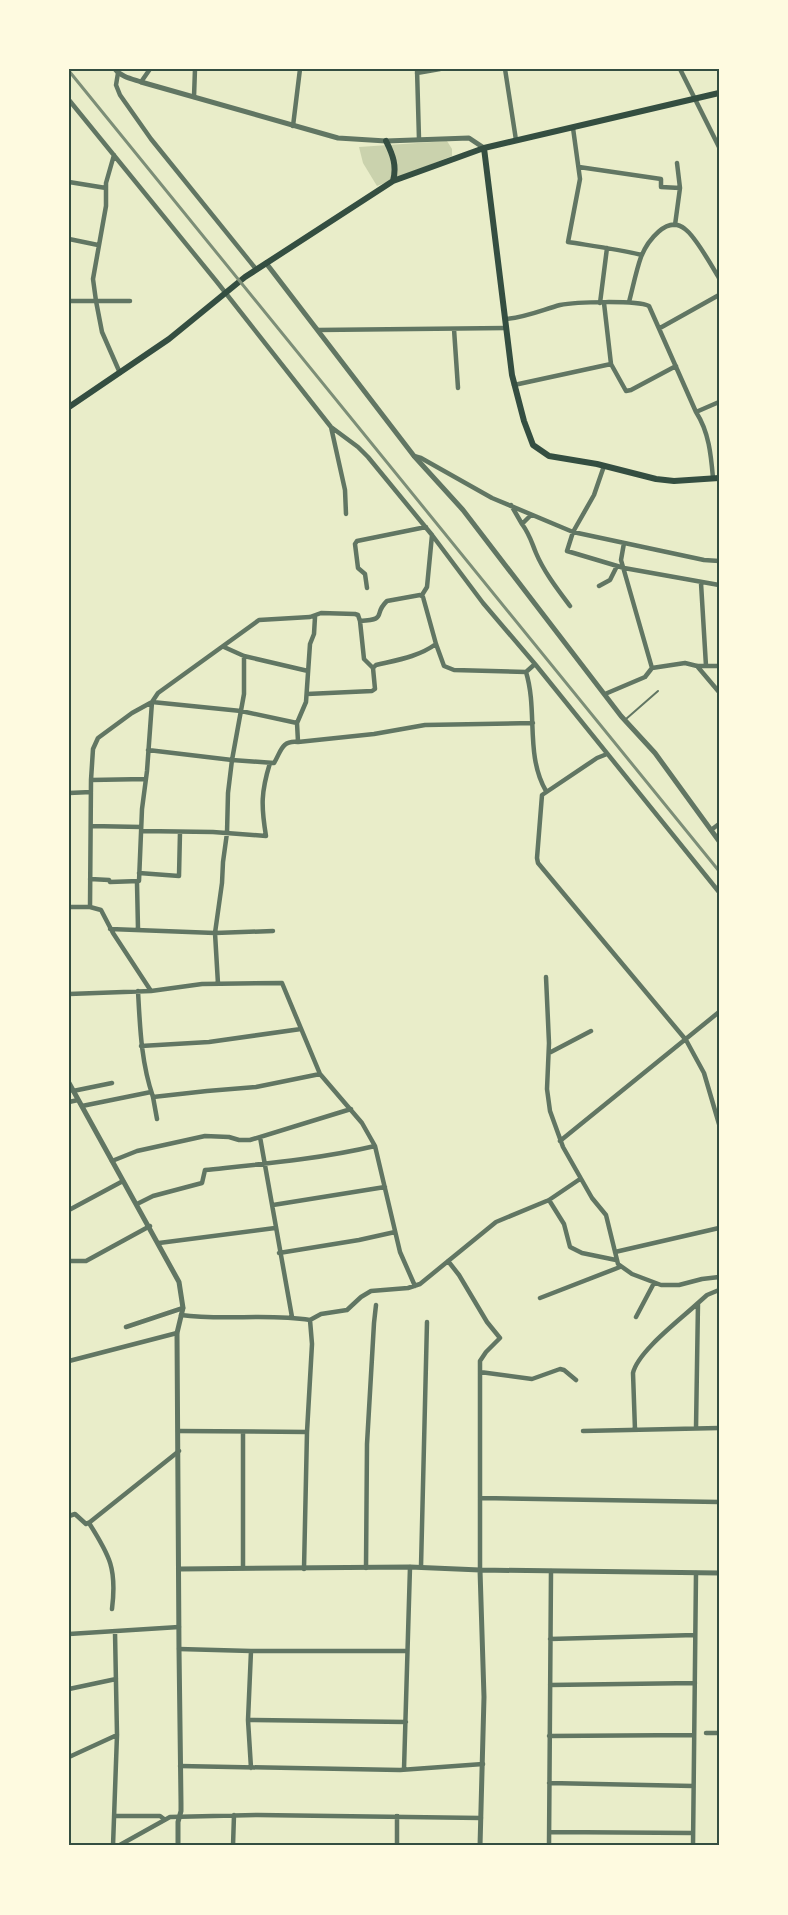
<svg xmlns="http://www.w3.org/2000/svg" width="788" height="1915" viewBox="0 0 788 1915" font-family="'Asap Condensed',sans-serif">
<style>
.green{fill:#cad2ad}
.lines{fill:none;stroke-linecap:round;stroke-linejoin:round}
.service{stroke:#617663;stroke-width:2}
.minor{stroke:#617663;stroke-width:4.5}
.tertiary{stroke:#617663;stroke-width:5}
.secondary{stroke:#344e41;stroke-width:6}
.rail{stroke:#7c8e77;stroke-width:3}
.neatline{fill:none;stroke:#344e41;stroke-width:2}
</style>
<rect width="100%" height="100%" fill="#e9edc9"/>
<!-- green -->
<path class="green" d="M 447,141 L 452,149 L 452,156 L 377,186 L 363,163 L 359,147 Z"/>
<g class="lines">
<!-- service -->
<path class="service" d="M 626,719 L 658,691"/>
<!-- minor -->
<path class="minor" d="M 417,69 L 419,139
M 505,69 L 516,140
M 680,69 L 719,147
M 118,73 L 116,85 L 120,95 L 151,139 L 256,269
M 417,73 L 440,69
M 141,82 L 150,69
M 194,97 L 195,69
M 69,100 L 217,282 L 331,427 L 358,447 L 368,457 L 432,535 L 483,603 L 535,664 L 719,892
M 293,126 L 300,69
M 573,128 L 580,179 L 568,242 C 593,246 617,249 642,255
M 114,155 L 106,183 L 106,206 L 93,279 L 96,301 L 130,301
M 579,167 L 661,179 L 661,187 L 680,188
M 69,182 L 106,188
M 675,225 L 680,188 L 677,163
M 69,239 L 98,245
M 69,301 L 96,301 L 102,332 L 120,373
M 629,302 C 633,287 636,271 641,257 C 647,242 667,214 685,229 C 696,237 711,265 719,278
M 600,303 L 607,248
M 604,303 L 611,364 L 626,391 L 631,390 L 676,366
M 505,319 C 524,318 542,310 560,305 C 575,302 636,300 649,306 L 696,412 C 709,432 711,455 713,478
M 660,328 L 719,295
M 454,329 L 458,388
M 318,330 L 506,328
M 514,385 L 611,364
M 696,412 L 719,402
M 331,427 L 345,490 L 346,514
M 414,456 L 421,458 L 492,498 L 573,532 L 704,560 L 719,561
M 604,466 L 594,495 L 573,532 L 567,551 L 624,568 L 719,585
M 511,505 L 522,524 L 531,515
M 522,524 C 530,535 531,541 536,553 C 544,572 558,590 570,606
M 624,543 L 621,560 L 652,668
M 701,583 L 706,666
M 599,586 L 610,580 L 617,566
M 367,588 L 365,574 L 358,568 L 355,544 L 357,541 L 426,527
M 422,595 L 427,587 L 432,535
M 360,621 C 389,619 372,615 387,601 L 420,595 L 423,597 L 436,644 L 444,666 L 454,670 L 526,672 L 535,664
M 360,621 L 364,659 L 373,668
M 224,647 L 244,656 L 308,671
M 697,666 L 719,692
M 526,672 C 538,711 525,755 546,791
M 307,694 L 372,691 L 375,689 L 373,668 L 376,665 C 397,660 418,657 436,644
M 605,694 L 645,677 L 652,668 L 685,663 L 697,666 L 719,666
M 298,742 L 374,734 L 425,725 L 533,723
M 148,750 L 232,760 L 244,694 L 244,656
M 607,754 L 597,758 L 542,795 L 537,858 L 538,863 L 686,1040 L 704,1073 L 719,1124
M 91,780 L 93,749 L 98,738 L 132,713 L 152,702 L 158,693 L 259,620 L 310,617 L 321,613 L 355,614 L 358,615 L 360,621
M 69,793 L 91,792
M 91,826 L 141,827
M 711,830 L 719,824
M 141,831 L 213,832 L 266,836 C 261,806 261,792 270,763
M 139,873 L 179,876 L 180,832
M 90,879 L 109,880 L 110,882 L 139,881 L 142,809 L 147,771 L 152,702 L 241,711 L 297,723
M 137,883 L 138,929
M 71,907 L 90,907 L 101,910 L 113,933 L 151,991
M 90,907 L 91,780 L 146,779
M 110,929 L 215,933 L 273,931
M 546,977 L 549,1043 L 547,1089 L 550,1111 L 563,1147 L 592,1198 L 606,1215 L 618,1264 L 632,1274 L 661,1285 L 679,1285 L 702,1279 L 719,1277
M 218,984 L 215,933 L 222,883 L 223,862 L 227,833 L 228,793 L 232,760 L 274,763 C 281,752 281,740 298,742 L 297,723 L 306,702 L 310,644 L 314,634 L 315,617
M 138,991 C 140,1027 141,1062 153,1097 L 207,1091 L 256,1087 L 320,1074
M 69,994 L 151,991 L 202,984 L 282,983 L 320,1074 L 362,1123 L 375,1146 L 400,1252 L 415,1286
M 141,1046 L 209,1042 L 301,1029
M 549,1053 L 591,1031
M 73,1091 L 112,1083
M 153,1097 L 157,1119
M 69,1102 L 78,1100
M 82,1106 L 151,1092
M 260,1137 L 292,1317
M 560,1141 L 719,1012
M 112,1161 L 137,1151 L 205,1136 L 229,1137 L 239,1140 L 250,1140 L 351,1109
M 549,1200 L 564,1224 L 570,1247 L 582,1253 L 616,1260
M 137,1204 L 153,1196 L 202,1183 L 205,1170 C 262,1164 320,1159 375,1146
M 273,1205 L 385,1187
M 69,1210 L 123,1181
M 159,1243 L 275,1228
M 615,1252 L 719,1228
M 279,1253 L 359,1240 L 395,1232
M 69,1261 L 86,1261 L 150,1226
M 448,1261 L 459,1275 L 487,1322 L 500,1338 L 486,1352 L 480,1361 L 480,1570
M 540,1298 L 620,1267
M 181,1315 C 224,1321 267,1313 310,1320
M 636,1317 L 654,1283
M 310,1320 L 321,1314 L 347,1310 L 361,1297 L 371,1291 L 408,1288 L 420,1284 L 496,1222 L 549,1200 L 580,1179
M 126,1327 L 183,1308
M 69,1361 L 177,1333
M 480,1372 L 532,1379 L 560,1369 L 564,1370 L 576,1380
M 696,1428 L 698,1303 L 707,1295 L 719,1290
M 635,1430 L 633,1373 C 638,1351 681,1319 698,1303
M 178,1431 L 307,1432
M 583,1431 L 719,1428
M 480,1498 L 719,1502
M 69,1516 L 75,1514 L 86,1524 L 90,1522 L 179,1451
M 89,1523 C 110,1556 117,1569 112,1609
M 421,1567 L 427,1322
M 243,1568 L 243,1432
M 366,1568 L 367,1444 L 374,1323 L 376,1305
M 304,1569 L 307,1432 L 312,1344 L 310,1320
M 69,1634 L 179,1627
M 550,1639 L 695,1635
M 179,1649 L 251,1651 L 407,1651
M 251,1651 L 248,1720 L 251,1768
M 550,1685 L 695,1683
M 69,1689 L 116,1679
M 248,1720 L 406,1722
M 706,1733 L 719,1733
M 549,1736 L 694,1735
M 69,1757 L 117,1735
M 180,1766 L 400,1770 L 483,1764
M 404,1769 L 410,1567
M 549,1783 L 693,1786
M 114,1816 L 160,1816 L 164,1819
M 549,1832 L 693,1833
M 113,1846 L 117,1735 L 115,1632
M 118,1846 L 170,1817 L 258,1815 L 481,1818
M 233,1846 L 234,1815
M 397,1846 L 397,1816
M 549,1846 L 551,1571
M 693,1846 L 696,1573"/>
<!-- tertiary -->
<path class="tertiary" d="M 115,69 C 121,77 132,79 141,82 L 338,138 L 386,141 L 469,138 L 484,148
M 266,263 L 414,456 L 463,510 L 621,716 L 655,753 L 719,841
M 69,1083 L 179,1282 L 183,1308 L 177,1333 L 179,1649 L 181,1803 L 181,1811 L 178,1822 L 178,1846
M 180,1569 L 410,1567 L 480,1570 L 719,1573
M 480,1570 L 484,1697 L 480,1846"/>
<!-- secondary -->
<path class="secondary" d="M 386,141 C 393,155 397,166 393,181
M 484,148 L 512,375 L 524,421 L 533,445 L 549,456 L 597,464 L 656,479 L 674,481 L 719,478
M 69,407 L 169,339 L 245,277 L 393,181 L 484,148 L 719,93"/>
<!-- rail -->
<path class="rail" d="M 69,71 L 719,871"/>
</g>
<!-- border -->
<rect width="788" height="1915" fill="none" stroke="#fefae0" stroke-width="141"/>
<rect x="70" y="70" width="648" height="1774" class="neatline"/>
</svg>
